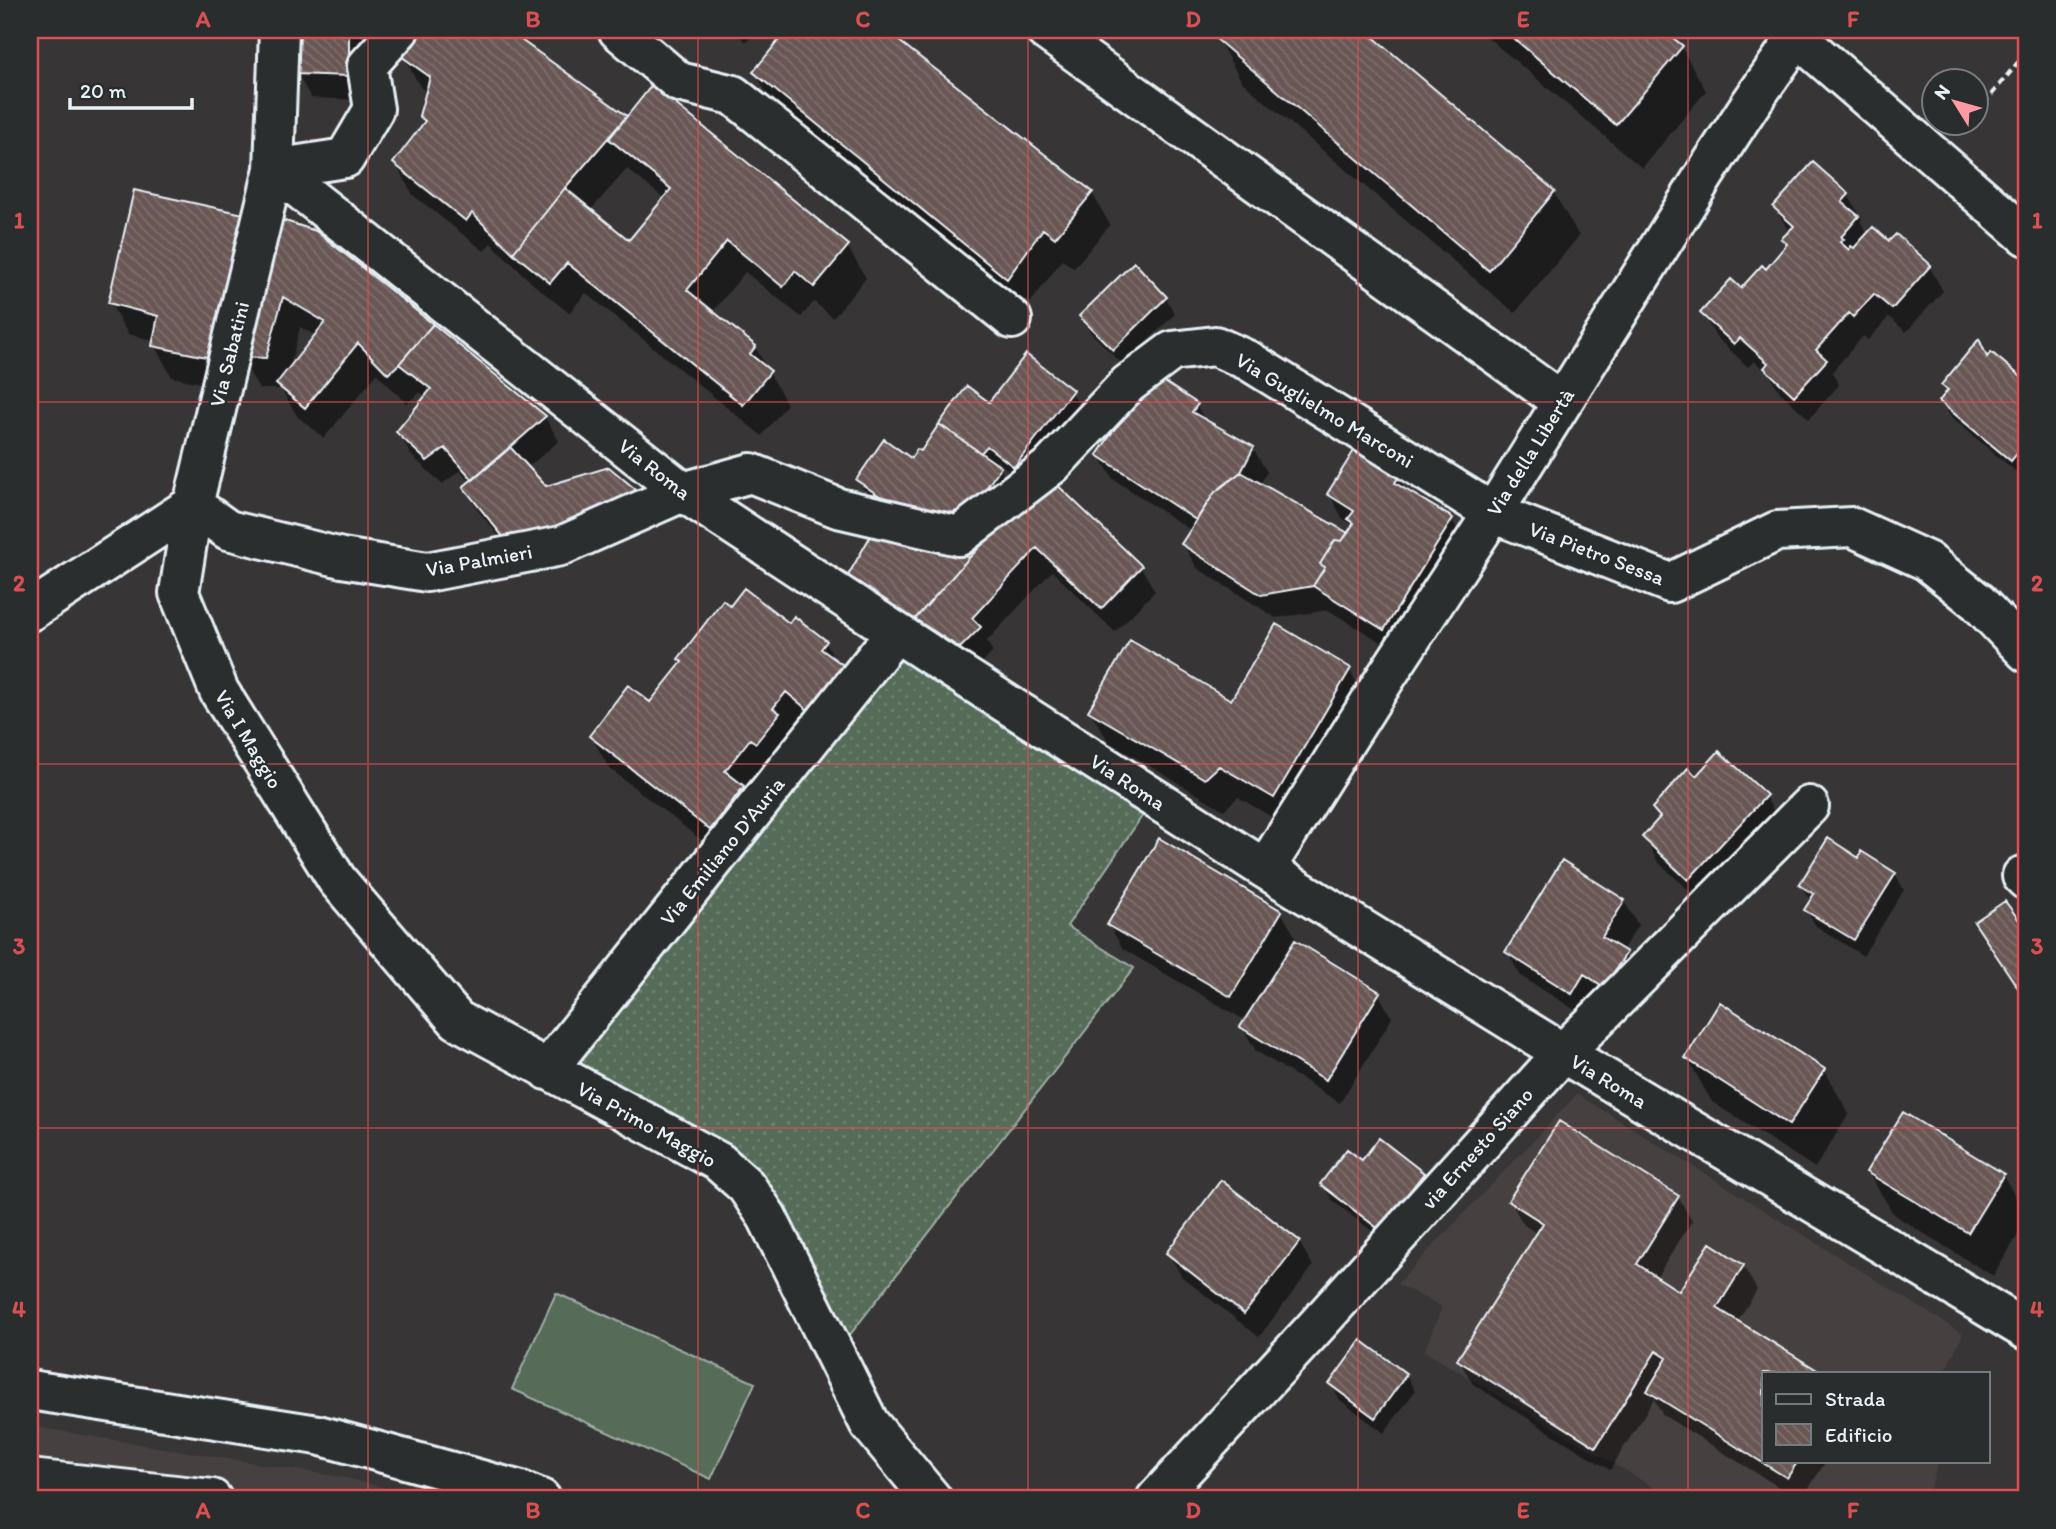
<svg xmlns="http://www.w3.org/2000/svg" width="2056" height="1529" viewBox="0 0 2056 1529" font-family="Itim,sans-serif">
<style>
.built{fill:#463f3f}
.grass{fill:url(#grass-dots);stroke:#9faea8;stroke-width:2}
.garden{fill:#566c58;stroke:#9faea8;stroke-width:2}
.shadow{fill:#0007;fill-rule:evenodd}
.building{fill:url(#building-back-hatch);stroke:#e8f1f8;stroke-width:2}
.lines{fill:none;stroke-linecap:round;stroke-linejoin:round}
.minor-casing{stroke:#e8f1f8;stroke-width:44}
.path{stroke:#e8f1f8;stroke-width:4.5;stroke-dasharray:7 5;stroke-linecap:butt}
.minor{stroke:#2a2d2e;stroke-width:38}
.grid{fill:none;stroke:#da5052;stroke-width:2;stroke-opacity:0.55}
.labels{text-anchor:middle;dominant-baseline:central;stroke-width:5;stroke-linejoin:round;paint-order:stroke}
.street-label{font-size:21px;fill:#e8f1f8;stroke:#2a2d2e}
.neatline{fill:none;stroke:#da5052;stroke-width:2.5}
.grid-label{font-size:23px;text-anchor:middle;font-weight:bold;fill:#da5052}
</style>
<defs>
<pattern id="grass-dots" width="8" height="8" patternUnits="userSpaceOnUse" patternTransform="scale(1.75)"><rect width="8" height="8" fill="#566c58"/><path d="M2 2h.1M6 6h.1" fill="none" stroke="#6e8171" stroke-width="1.8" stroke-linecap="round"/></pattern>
<pattern id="building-back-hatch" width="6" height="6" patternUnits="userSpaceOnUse" patternTransform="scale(1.75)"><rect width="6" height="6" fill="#695754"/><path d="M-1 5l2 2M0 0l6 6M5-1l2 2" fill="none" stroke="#7e706d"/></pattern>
</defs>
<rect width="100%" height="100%" fill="#373536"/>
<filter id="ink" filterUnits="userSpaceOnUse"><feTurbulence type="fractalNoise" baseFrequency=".0143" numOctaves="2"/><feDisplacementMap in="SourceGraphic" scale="14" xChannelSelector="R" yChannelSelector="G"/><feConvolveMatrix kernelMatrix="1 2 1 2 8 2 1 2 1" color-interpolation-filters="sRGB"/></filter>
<g filter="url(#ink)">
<!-- built -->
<path class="built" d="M 1577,1094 L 1963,1334 L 1944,1373 L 1764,1373 L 1764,1461 L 1939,1461 L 1927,1499 L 1673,1499 L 1424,1351 L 1442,1307 L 1397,1284 Z
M 30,1426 L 347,1478 L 426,1499 L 30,1499 Z"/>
<!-- grass -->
<path class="grass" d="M 875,636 L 1147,809 L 1067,926 L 1134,968 L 842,1345 L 768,1193 L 542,1061 Z"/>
<!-- garden -->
<path class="garden" d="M 556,1293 L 755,1383 L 711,1479 L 512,1389 Z"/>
<!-- shadow -->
<path class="shadow" d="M 298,30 L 362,30 L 362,100 L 311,98 L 297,73 Z
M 424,30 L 504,30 L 628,119 L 847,246 L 866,278 L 833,318 L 814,302 L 801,317 L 745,272 L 712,313 L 755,347 L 787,404 L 762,436 L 586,293 L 569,313 L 533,284 L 491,243 L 484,251 L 413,195 L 395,163 L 425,124 L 421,116 L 427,92 L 421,88 L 403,56 ZM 627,169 L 665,199 L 629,243 L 590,211 Z
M 733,30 L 758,30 L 746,42 Z
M 789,30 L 883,30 L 1092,193 L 1110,225 L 1074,268 L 1062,260 L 1026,309 L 773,104 L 755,72 Z
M 1224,30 L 1362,30 L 1554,193 L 1579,236 L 1515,313 L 1242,82 L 1217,38 Z
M 1479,30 L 1661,30 L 1681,47 L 1706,91 L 1642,168 Z
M 135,192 L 545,417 L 559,441 L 527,468 L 523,566 L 479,512 L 465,488 L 471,483 L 460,471 L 442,484 L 412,456 L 398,432 L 426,397 L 420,392 L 407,404 L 377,374 L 324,438 L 297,416 L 281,389 L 259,389 L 241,357 L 224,388 L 172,377 L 154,345 L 155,341 L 128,334 L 110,303 ZM 300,327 L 316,336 L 289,371 Z
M 1848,195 L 1862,219 L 1860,221 L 1868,235 L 1889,244 L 1929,266 L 1943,291 L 1906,332 L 1889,317 L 1868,340 L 1863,336 L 1832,372 L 1839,385 L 1809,419 L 1780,392 L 1769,374 L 1754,361 L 1748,367 L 1716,337 L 1702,313 L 1742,290 L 1766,271 L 1788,246 L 1784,240 L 1790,233 L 1775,208 Z
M 1166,298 L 1175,314 L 1123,365 L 1090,332 L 1081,316 Z
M 1979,342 L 1989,358 L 1992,354 L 2026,383 L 2026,469 L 2021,476 L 1951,417 L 1941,401 L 1947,393 L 1943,385 Z
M 967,388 L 989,404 L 1071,392 L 1081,408 L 1023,482 L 997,461 L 994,464 L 1000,468 L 1013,492 L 989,528 L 872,504 L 858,480 L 911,460 L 921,454 Z
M 1196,405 L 1206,422 L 1253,448 L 1267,472 L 1260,485 L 1348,536 L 1353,525 L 1343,519 L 1329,494 L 1398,477 L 1406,491 L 1452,520 L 1466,544 L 1399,653 L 1328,610 L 1276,618 L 1197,568 L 1183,544 L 1192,531 L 1113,479 L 1099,455 Z
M 1048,478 L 1141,567 L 1155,591 L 1115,632 L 1052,571 L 987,641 L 993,652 L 974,671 L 858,595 L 970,560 Z
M 730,609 L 789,625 L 825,642 L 859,698 L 728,861 L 609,768 L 591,736 L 650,705 L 683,664 L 680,659 Z
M 1349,669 L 1367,701 L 1292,829 L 1238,797 L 1224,810 L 1109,742 L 1090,711 L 1232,703 Z
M 1696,778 L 1765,796 L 1779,820 L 1703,903 L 1658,862 L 1644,837 L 1660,819 L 1654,808 Z
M 1860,861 L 1895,874 L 1904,890 L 1863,956 L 1816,926 L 1806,910 L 1811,902 L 1801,885 Z
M 1624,901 L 1638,925 L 1622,951 L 1625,953 L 1639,977 L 1586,1017 L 1521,976 L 1507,952 Z
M 1281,912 L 1295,936 L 1292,940 L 1378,993 L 1392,1018 L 1340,1103 L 1256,1051 L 1242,1027 L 1246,1021 L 1123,949 L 1109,925 Z
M 1976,923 L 2021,927 L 2026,923 L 2026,1000 Z
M 1687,1058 L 1824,1070 L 1849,1114 L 1815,1168 L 1712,1102 Z
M 1362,1163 L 1423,1174 L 1432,1190 L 1390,1245 L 1332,1200 L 1322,1184 Z
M 1868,1172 L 2003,1175 L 2026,1215 L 2026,1222 L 1993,1276 L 1894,1215 Z
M 1678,1197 L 1692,1221 L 1656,1278 L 1680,1293 L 1743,1266 L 1757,1290 L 1737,1322 L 1818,1373 L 1764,1373 L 1764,1461 L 1826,1461 L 1802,1499 L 1798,1499 L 1663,1415 L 1654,1399 L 1610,1470 L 1473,1384 L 1459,1360 L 1538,1234 L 1524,1225 L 1510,1201 Z
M 1299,1242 L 1313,1266 L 1259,1337 L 1182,1277 L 1168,1253 Z
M 1406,1375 L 1415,1391 L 1384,1433 L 1340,1400 L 1331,1384 Z"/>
<!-- building -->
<path class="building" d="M 296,30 L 349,30 L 349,76 L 295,74 Z
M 421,30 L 507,30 L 627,116 L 565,188 L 513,253 L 472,213 L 466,221 L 393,163 L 425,121 L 419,116 L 430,77 L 401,56 Z
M 787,30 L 885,30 L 1093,192 L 1055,238 L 1043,229 L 1007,279 L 753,72 Z
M 1222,30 L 1365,30 L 1555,191 L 1489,271 L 1215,38 Z
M 1504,30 L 1663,30 L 1683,46 L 1616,125 Z
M 652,85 L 849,245 L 814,287 L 795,271 L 783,287 L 727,241 L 687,290 L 756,346 L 750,354 L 771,371 L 743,405 L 567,263 L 550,283 L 513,253 L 565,188 L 629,240 L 671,189 L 609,139 Z
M 1813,162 L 1849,194 L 1842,202 L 1859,216 L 1841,237 L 1844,239 L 1840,242 L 1849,250 L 1851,246 L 1854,248 L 1873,227 L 1889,241 L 1896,234 L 1931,265 L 1892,309 L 1874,294 L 1853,317 L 1849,313 L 1816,350 L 1827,360 L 1794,396 L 1764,368 L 1768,363 L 1740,338 L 1734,344 L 1700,313 L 1731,279 L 1741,288 L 1762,265 L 1766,269 L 1787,244 L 1781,239 L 1794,226 L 1773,207 Z
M 134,190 L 248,215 L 276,218 L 316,231 L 433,324 L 399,364 L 388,374 L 358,343 L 305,408 L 276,384 L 325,322 L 283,297 L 266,358 L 239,357 L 224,295 L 207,357 L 152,346 L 158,316 L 108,303 Z
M 1134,262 L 1167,297 L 1113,350 L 1079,316 Z
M 433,324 L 546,416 L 473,480 L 445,448 L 427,461 L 396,432 L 431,389 L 399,364 Z
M 1979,339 L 1987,357 L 1991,352 L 2026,381 L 2026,442 L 2011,461 L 1939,401 L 1948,390 L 1941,385 Z
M 1026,354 L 1073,390 L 1014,467 L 987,446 L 981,453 L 939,424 L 967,386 L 989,402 Z
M 1157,377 L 1198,404 L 1192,412 L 1254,447 L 1241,472 L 1215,492 L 1196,520 L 1097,455 L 1148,379 Z
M 939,424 L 1001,467 L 975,504 L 936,519 L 902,511 L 856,480 L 884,439 L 911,458 L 917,449 L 921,451 Z
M 510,447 L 546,486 L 609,467 L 641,494 L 541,536 L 508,543 L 463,487 Z
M 1355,449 L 1399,476 L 1395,483 L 1453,518 L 1384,630 L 1313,586 L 1325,567 L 1320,564 L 1335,540 L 1342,541 L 1354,523 L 1348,519 L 1354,511 L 1327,494 Z
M 1241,472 L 1348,533 L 1342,541 L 1335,540 L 1320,564 L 1325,567 L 1313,586 L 1261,595 L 1181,544 L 1215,492 Z
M 1048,476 L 1142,566 L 1101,609 L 1037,548 L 972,618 L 981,627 L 960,648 L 915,619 L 969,558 Z
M 879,521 L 969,558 L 915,619 L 846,579 Z
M 744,588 L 789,623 L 794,616 L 827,641 L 821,649 L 843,665 L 808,710 L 786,692 L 773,708 L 780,713 L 756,743 L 750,739 L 725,771 L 744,786 L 710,830 L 589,736 L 628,685 L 650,702 L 682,662 L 678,659 L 723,600 L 730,606 Z
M 1276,624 L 1351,668 L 1274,798 L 1219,766 L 1205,779 L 1088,711 L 1130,640 L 1231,700 Z
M 1719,751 L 1767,795 L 1688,880 L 1642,837 L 1660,817 L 1652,808 L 1688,768 L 1696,776 Z
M 1159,838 L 1282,911 L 1231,997 L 1107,925 Z
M 1828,838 L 1859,858 L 1861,851 L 1896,873 L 1854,940 L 1804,910 L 1814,894 L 1799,885 Z
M 1562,860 L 1625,900 L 1602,937 L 1627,952 L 1604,987 L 1584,974 L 1572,994 L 1505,952 Z
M 2005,901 L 2022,924 L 2026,921 L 2026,1000 L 1974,922 Z
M 1295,940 L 1380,992 L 1326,1080 L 1240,1027 Z
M 1720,1002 L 1825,1069 L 1789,1125 L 1685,1058 Z
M 1903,1112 L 2004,1174 L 1968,1233 L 1866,1172 Z
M 1559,1121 L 1679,1196 L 1637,1264 L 1679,1291 L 1710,1243 L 1744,1265 L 1717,1308 L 1822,1373 L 1764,1373 L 1764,1461 L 1798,1461 L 1787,1478 L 1647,1391 L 1667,1358 L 1656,1351 L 1596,1447 L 1457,1360 L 1543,1223 L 1508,1201 Z
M 1379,1138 L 1424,1173 L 1380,1230 L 1320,1184 L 1347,1149 L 1362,1160 Z
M 1221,1180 L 1300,1241 L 1244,1314 L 1166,1253 Z
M 1361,1340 L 1407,1374 L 1375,1418 L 1329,1384 Z"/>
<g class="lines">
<defs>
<path id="minor" d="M 279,30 L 274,169 L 193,505 L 179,593 L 219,691 L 337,880 L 457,1020 L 719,1162 L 746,1186 L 767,1217 L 869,1423 L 932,1499
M 618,30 L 679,82 L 733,95 L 1012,319
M 1045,30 L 1562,402
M 1789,30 L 2026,236
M 274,169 L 683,492 L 940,661 L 1265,869 L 1563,1053 L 2026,1330
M 274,169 L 345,158 L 374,109 L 367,66 L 399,30
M 193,505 L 228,530 L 342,558 L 427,572 L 561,546 L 683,492 L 751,473 L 838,508 L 959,536 L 1052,465 L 1128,384 L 1172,351 L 1215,346 L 1249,361 L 1493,513 L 1670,583 L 1777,531 L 1852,527 L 1927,561 L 1978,602 L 2026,652
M 30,611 L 193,505
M 1265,869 L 1386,677 L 1493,513 L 1705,174 L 1749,106 L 1797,37
M 2022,876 L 2026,880
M 547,1070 L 896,632
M 30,1390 L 318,1435 L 521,1491 L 541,1499
M 30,1479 L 212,1499
M 1156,1499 L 1310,1333 L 1563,1053 L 1809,806"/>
</defs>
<!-- minor casing -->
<use href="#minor" class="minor-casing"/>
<!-- path -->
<path class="path" d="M 1976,113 L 2026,53"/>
<!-- minor -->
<use href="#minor" class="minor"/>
</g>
</g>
<!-- grid -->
<path class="grid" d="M 368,30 L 368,1499M 698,30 L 698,1499M 1028,30 L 1028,1499M 1358,30 L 1358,1499M 1688,30 L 1688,1499M 30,402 L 2026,402M 30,764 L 2026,764M 30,1128 L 2026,1128"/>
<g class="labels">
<!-- street labels -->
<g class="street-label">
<text transform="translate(229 354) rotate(-76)">Via Sabatini</text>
<text transform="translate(1325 410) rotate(31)">Via Guglielmo Marconi</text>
<text transform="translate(1530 452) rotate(-58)">Via della Libertà</text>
<text transform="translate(655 469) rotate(38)">Via Roma</text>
<text transform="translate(1597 553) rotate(21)">Via Pietro Sessa</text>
<text transform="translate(479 560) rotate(-10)">Via Palmieri</text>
<text transform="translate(249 739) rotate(59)">Via I Maggio</text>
<text transform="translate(1128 782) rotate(33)">Via Roma</text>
<text transform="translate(722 851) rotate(-51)">Via Emiliano D'Auria</text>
<text transform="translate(1609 1081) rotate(31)">Via Roma</text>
<text transform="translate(647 1124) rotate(29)">Via Primo Maggio</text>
<text transform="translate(1477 1148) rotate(-48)">via Ernesto Siano</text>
</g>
</g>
<!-- margin -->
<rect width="2056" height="1529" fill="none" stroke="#2a2d2e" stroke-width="77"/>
<!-- legend -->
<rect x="1762" y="1372" width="228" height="91" fill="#2a2d2e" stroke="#767b7f" stroke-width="2"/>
<rect x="1776" y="1394" width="35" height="10" fill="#2a2d2e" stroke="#767b7f" stroke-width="2"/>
<text x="1825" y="1406" font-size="21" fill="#e8f1f8">Strada</text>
<rect x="1776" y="1424" width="35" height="21" fill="url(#building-back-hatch)" stroke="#767b7f" stroke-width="2"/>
<text x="1825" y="1442" font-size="21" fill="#e8f1f8">Edificio</text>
<!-- north arrow -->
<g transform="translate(1955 102) rotate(307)"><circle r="33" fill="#2a2d2e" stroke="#767b7f" stroke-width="2"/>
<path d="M0-5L12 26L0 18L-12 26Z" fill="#ff9aa2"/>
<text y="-10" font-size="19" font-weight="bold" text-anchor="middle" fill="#e8f1f8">N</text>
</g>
<!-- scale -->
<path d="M70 98v10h122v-10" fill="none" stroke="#e8f1f8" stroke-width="3.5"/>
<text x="80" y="98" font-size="21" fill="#e8f1f8" stroke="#2a2d2e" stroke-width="5" paint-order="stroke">20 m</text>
<rect x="38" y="38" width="1980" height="1452" class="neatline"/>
<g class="grid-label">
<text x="203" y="27">A</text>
<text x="533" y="27">B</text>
<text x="863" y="27">C</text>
<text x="1193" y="27">D</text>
<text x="1523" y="27">E</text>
<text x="1853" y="27">F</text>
<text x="19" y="228">1</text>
<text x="2037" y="228">1</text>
<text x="19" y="591">2</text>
<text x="2037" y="591">2</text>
<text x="19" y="954">3</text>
<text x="2037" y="954">3</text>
<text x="19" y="1317">4</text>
<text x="2037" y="1317">4</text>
<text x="203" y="1518">A</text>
<text x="533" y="1518">B</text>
<text x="863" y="1518">C</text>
<text x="1193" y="1518">D</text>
<text x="1523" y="1518">E</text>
<text x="1853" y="1518">F</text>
</g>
</svg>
